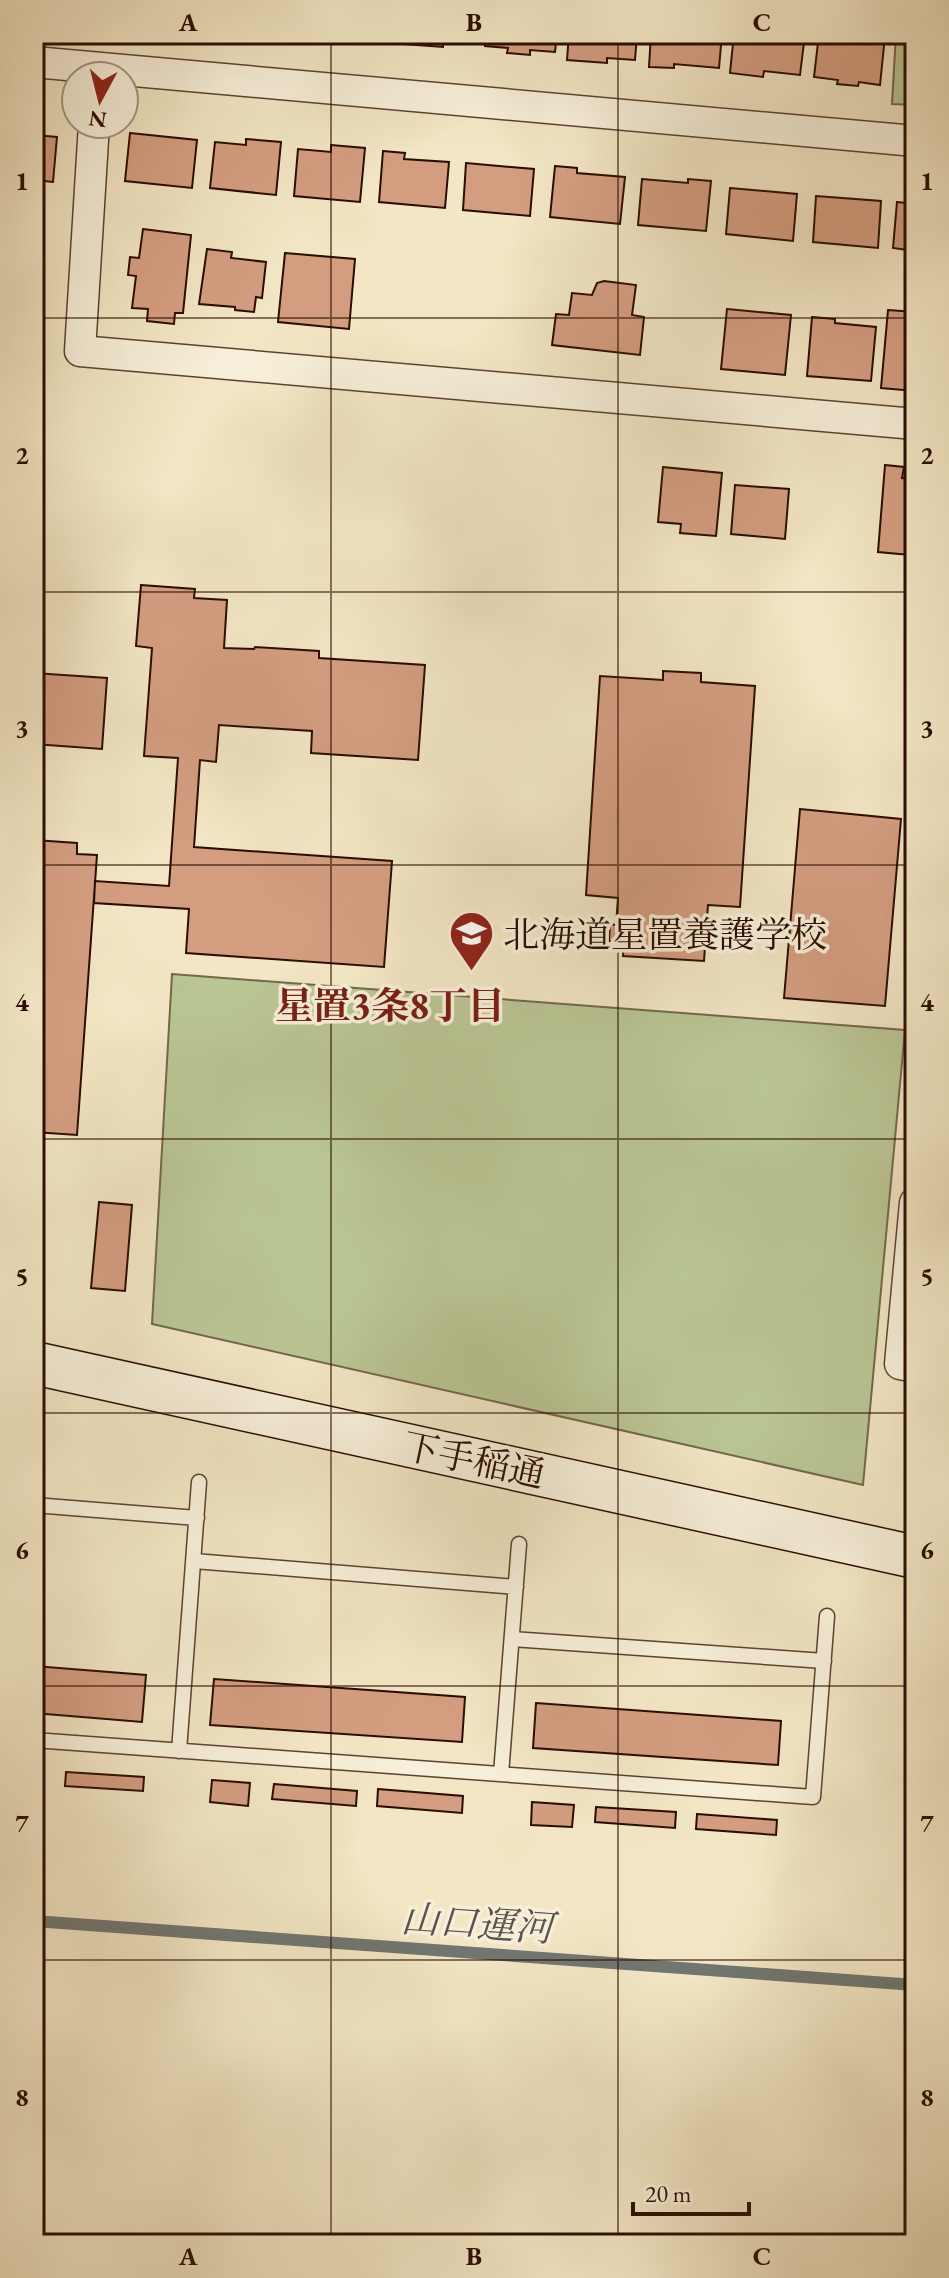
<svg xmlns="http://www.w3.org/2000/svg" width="949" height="2278" viewBox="0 0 949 2278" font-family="'EB Garamond','Noto Serif JP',serif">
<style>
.green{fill:#bac594;stroke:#72684a;stroke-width:2}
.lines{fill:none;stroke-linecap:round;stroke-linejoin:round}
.stream{stroke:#707671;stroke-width:12}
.building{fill:#d49d80;stroke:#2a0c00;stroke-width:2}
.lane-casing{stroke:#5c4231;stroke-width:17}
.street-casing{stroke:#5c4231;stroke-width:33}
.secondary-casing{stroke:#2a0c00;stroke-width:45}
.lane{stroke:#f7efd9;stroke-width:14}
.street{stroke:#f7efd9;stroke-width:30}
.secondary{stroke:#f7efd9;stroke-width:42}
.grid{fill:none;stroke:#2a0c00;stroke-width:2;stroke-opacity:0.55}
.labels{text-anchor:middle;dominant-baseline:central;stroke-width:7;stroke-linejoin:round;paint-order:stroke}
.poi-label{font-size:36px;fill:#2a0c00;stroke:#f7efd9;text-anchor:start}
.street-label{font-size:36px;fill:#2a0c00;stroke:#f7efd9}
.neighbourhood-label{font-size:38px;font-weight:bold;fill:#7a1f14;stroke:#f7efd9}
.water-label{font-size:38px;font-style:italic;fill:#58534c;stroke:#f7efd9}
.neatline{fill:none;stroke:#2a0c00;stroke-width:3}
.grid-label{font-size:26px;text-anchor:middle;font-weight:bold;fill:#2a0c00}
</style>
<rect width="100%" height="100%" fill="#f2e6c4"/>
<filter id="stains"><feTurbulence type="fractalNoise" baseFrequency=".0025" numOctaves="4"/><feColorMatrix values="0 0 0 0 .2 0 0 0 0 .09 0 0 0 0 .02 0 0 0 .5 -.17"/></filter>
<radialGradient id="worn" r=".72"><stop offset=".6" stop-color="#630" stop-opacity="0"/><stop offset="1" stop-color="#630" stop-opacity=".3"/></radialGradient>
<!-- green -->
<path class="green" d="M 896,34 L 915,34 L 915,105 L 892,104 Z
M 172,974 L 905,1030 L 863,1485 L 152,1324 Z"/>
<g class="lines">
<!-- stream -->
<path class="stream" d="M 34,1921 L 915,1985"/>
</g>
<!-- building -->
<path class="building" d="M 405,34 L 472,34 L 471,44 L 443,42 L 443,47 L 404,44 Z
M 486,34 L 557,34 L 555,52 L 530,50 L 530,55 L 507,53 L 508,48 L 485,46 Z
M 569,34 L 637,34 L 635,60 L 607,58 L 607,63 L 567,60 Z
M 651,34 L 722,34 L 719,68 L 674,64 L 674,68 L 649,67 Z
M 734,34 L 805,34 L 800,75 L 764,71 L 763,77 L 730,73 Z
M 819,34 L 885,36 L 880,85 L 859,82 L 858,86 L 837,84 L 838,80 L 814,77 Z
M 130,133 L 197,140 L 192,188 L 125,181 Z
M 34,135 L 57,137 L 53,182 L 34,180 Z
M 246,139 L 281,142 L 276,195 L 210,188 L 215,142 L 246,145 Z
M 331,145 L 365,148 L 360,202 L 294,196 L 298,149 L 331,152 Z
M 383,151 L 405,153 L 404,159 L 449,162 L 445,208 L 379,202 Z
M 466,163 L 534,169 L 530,216 L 463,210 Z
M 555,166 L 577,168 L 577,173 L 625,177 L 620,224 L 550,217 Z
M 642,179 L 688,183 L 688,179 L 711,181 L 706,231 L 638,225 Z
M 730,188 L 797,194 L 793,241 L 726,234 Z
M 816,196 L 881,201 L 878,248 L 813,242 Z
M 897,202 L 915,204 L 915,251 L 893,248 Z
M 143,229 L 191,235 L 183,313 L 175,313 L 174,324 L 147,321 L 148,309 L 132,308 L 136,276 L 128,275 L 130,257 L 139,258 Z
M 207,249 L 232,252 L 231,258 L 266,262 L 262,298 L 256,297 L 254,312 L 235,310 L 235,307 L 199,304 Z
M 285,253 L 355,259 L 349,329 L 278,322 Z
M 604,281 L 636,285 L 632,315 L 644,317 L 640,355 L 552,345 L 556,314 L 569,315 L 572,293 L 592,295 L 597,283 Z
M 727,309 L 791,315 L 785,375 L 721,369 Z
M 888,310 L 915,312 L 915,391 L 881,388 Z
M 812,317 L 835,319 L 835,323 L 876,327 L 871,381 L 807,376 Z
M 885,465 L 904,467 L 902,478 L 915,479 L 915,525 L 913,525 L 910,555 L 878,552 Z
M 663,467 L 722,473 L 716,536 L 680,533 L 681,524 L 658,522 Z
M 735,485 L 789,489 L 785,539 L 731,534 Z
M 141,585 L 195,589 L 194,598 L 227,600 L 224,648 L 254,649 L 255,647 L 319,651 L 319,658 L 425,665 L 418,760 L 311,753 L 312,731 L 219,725 L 216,762 L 200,760 L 194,847 L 392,861 L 384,967 L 186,953 L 189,909 L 94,903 L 95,881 L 169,886 L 178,758 L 144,756 L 152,648 L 136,646 Z
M 663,671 L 701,673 L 701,682 L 755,686 L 740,907 L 708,905 L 704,961 L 623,956 L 624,941 L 609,941 L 610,924 L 616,925 L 618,898 L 586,895 L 600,676 L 663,680 Z
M 34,673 L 107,678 L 102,749 L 34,744 Z
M 800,809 L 901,819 L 885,1006 L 784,998 Z
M 34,840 L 77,843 L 77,854 L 97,855 L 77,1135 L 34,1132 Z
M 99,1202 L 132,1205 L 125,1291 L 91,1288 Z
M 34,1666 L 146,1675 L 142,1722 L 34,1713 Z
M 214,1679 L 465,1697 L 462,1742 L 210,1725 Z
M 536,1703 L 781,1721 L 778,1765 L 533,1748 Z
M 66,1772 L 144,1777 L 143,1791 L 65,1786 Z
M 212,1780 L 250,1783 L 248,1806 L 210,1802 Z
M 274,1784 L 357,1791 L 356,1806 L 272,1799 Z
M 378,1789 L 463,1796 L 462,1813 L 377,1806 Z
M 532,1802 L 574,1805 L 572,1827 L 531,1825 Z
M 596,1807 L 676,1812 L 675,1828 L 595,1822 Z
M 697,1814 L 777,1820 L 776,1835 L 696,1829 Z"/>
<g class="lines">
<defs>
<path id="lane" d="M 34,1505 L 197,1518
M 194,1561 L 516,1587
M 512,1639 L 824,1661
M 34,1740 L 813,1797 L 827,1616
M 179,1751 L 199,1482
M 501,1774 L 519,1544"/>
<path id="street" d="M 34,62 L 915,141
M 94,124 L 80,351 L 915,424
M 915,1203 L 900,1364 L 915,1367"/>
<path id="secondary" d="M 34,1363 L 915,1557"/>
</defs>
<!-- lane casing -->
<use href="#lane" class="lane-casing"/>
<!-- street casing -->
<use href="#street" class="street-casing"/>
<!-- secondary casing -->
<use href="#secondary" class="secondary-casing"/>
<!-- lane -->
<use href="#lane" class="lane"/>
<!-- street -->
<use href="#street" class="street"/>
<!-- secondary -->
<use href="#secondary" class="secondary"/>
</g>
<!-- grid -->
<path class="grid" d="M 331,34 L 331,2244M 618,34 L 618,2244M 34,318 L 915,318M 34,592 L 915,592M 34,865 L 915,865M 34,1139 L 915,1139M 34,1413 L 915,1413M 34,1686 L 915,1686M 34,1960 L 915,1960"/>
<!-- icons -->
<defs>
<symbol id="school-pin" viewBox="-11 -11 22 30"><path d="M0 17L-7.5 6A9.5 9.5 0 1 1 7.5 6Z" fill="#8f2418" stroke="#f7efd9"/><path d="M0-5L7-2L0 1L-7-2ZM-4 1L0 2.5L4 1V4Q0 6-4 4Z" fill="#fff"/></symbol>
</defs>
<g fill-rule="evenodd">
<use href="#school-pin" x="446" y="908" width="51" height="69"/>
</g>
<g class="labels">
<!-- poi labels -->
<g class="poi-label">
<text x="503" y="934">北海道星置養護学校</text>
</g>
<!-- street labels -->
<g class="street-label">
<text transform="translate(474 1460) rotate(12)">下手稲通</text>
</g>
<!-- neighbourhood labels -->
<g class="neighbourhood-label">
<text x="390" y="1005">星置3条8丁目</text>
</g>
<!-- water labels -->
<g class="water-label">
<text transform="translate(477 1923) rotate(4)">山口運河</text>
</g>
</g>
<!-- margin -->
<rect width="949" height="2278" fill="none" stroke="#f2e6c4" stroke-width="88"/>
<!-- north arrow -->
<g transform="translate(100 100) rotate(187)"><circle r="38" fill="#f7efd9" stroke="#a59482" stroke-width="2"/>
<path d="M0-6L14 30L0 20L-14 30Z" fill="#8f2418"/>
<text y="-12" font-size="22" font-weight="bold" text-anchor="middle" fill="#2a0c00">N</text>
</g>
<!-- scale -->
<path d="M633 2202v12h116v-12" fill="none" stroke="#2a0c00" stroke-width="4"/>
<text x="645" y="2202" font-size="24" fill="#2a0c00" stroke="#f7efd9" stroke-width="6" paint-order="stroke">20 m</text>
<rect x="44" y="44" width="861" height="2190" class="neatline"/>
<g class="grid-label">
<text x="188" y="31">A</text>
<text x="474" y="31">B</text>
<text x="762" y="31">C</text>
<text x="22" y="190">1</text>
<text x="927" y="190">1</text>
<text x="22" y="464">2</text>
<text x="927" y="464">2</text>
<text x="22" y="737">3</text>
<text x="927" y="737">3</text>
<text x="22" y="1011">4</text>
<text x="927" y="1011">4</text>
<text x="22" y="1285">5</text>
<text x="927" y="1285">5</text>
<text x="22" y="1559">6</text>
<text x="927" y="1559">6</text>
<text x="22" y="1832">7</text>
<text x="927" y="1832">7</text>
<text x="22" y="2106">8</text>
<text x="927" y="2106">8</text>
<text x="188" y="2265">A</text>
<text x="474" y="2265">B</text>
<text x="762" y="2265">C</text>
</g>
<rect width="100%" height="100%" filter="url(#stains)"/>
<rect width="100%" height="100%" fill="url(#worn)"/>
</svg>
